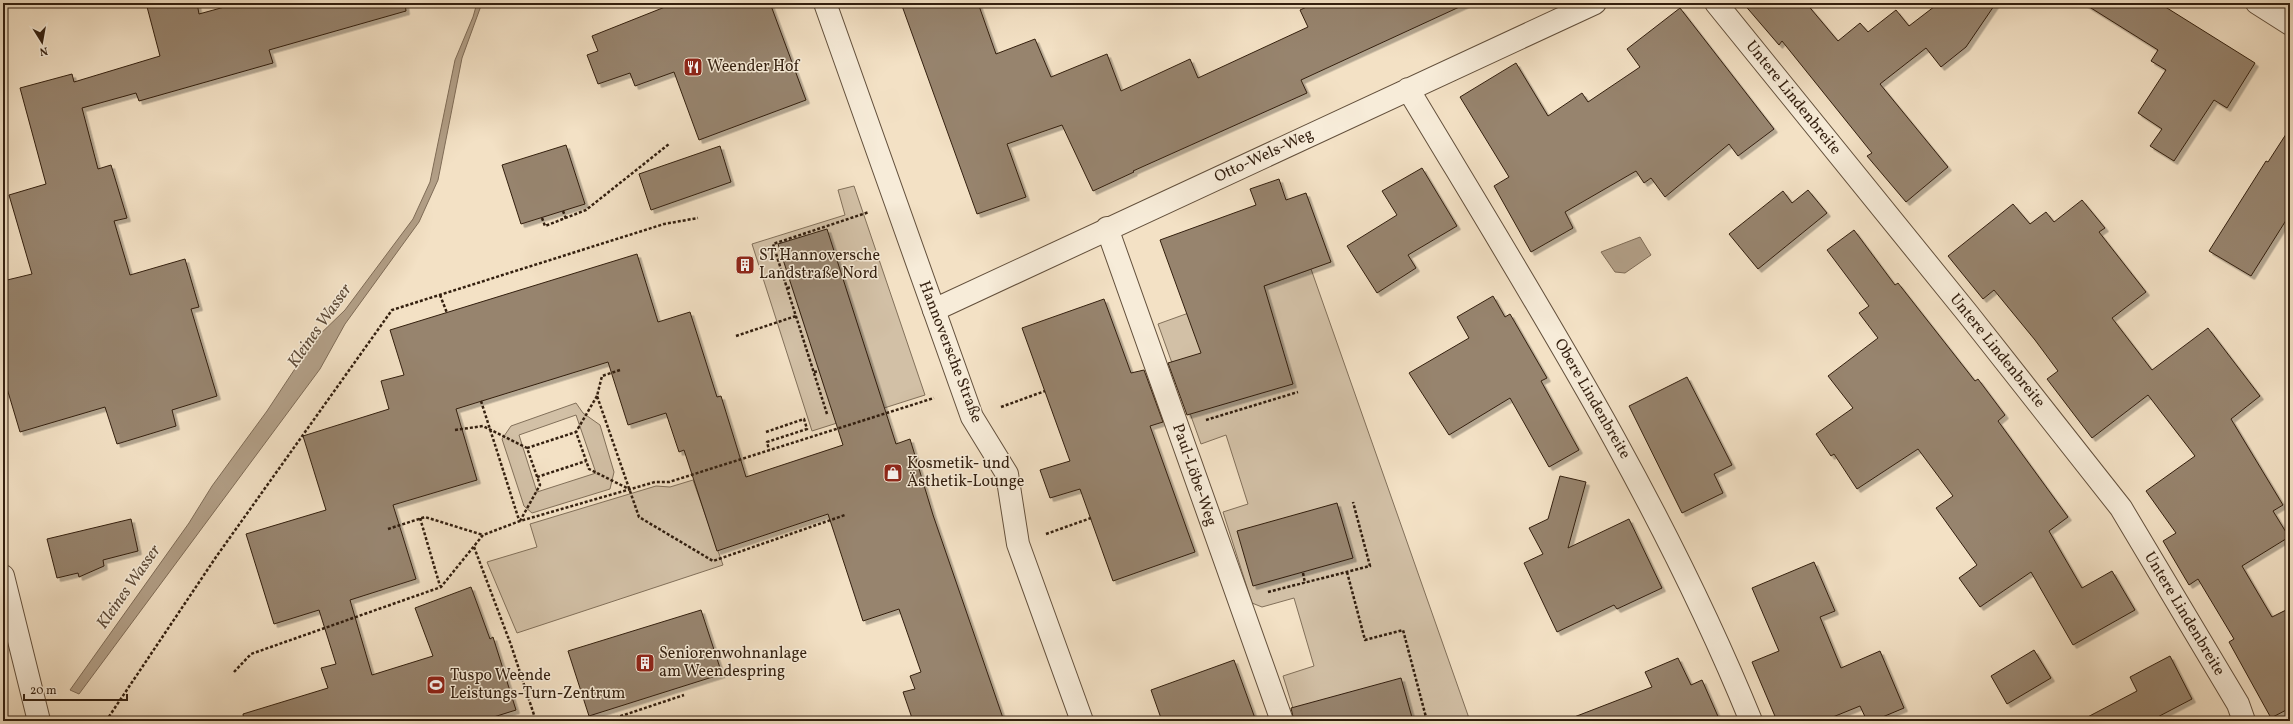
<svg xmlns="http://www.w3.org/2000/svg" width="2293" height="724" viewBox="0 0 2293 724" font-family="Vollkorn,serif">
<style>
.green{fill:#d2c0a6;stroke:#82705a;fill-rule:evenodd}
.water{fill:#b29f87;stroke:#7f6c57}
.building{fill:#97846e;stroke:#331f0f;filter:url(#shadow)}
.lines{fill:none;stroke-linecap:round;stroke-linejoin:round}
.minor-casing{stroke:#63503c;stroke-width:24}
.tertiary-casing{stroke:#63503c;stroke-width:24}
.path{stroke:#331f0f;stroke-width:2.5;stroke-dasharray:3 2;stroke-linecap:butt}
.minor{stroke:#f7ecd9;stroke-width:22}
.tertiary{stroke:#f7ecd9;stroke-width:22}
.labels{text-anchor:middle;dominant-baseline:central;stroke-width:3;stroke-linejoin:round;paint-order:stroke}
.poi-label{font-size:16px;fill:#331f0f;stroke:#f7ecd9;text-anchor:start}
.street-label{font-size:16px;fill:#331f0f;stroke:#f7ecd9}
.water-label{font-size:17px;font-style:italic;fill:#5f4c39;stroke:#f7ecd9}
</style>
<defs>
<filter id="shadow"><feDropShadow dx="3.5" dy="3.5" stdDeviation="0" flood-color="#0004"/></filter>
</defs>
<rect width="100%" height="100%" fill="#f3e1c5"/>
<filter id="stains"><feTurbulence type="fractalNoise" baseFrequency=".005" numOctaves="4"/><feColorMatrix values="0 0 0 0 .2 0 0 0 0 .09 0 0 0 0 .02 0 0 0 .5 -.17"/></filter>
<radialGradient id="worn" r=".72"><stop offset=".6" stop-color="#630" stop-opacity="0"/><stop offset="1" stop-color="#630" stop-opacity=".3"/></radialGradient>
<!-- green -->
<path class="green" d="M 854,186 L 925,395 L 812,431 L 752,244 L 845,215 L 838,190 Z
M 1311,269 L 1470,721 L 1297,721 L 1283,676 L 1314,666 L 1294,598 L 1262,607 L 1252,603 L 1223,512 L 1248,504 L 1226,435 L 1201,444 L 1158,324 Z
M 576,403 L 583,413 L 600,425 L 614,472 L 610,489 L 532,513 L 524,506 L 502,439 L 511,426 ZM 576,415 L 596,473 L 537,492 L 519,435 Z
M 693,480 L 723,565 L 517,633 L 487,562 L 537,547 L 530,524 L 656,486 L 670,487 Z"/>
<!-- water -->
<path class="water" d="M 477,3 L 482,3 L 462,58 L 438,180 L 419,222 L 345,324 L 320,369 L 79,694 L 70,690 L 189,523 L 212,486 L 267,411 L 314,340 L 345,310 L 413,219 L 430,182 L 455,60 L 473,17 Z
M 1640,237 L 1651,255 L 1625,273 L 1615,272 L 1601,252 Z"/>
<!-- building -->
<path class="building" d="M 146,3 L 197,3 L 199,14 L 239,3 L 405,3 L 406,11 L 269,50 L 273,63 L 139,101 L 136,93 L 82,108 L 98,169 L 111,165 L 127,218 L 114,221 L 130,275 L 185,259 L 199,307 L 191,309 L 217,396 L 172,410 L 176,426 L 117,444 L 105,407 L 20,432 L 3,375 L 3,281 L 32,274 L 9,195 L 46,184 L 20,88 L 72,74 L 74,82 L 160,56 Z
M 675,3 L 770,3 L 806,100 L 699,140 L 674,72 L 635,86 L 630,73 L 598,84 L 587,55 L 598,51 L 592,36 Z
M 901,3 L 978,3 L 996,54 L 1035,39 L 1051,77 L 1107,54 L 1121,91 L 1190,59 L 1198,78 L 1308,27 L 1300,10 L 1315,3 L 1468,3 L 1301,80 L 1307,93 L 1133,171 L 1134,172 L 1093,191 L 1062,125 L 1007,144 L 1026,197 L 977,214 Z
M 1743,3 L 1806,3 L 1838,41 L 1860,23 L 1868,32 L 1896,10 L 1909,26 L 1939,3 L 1996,3 L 1966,47 L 1941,67 L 1926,48 L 1880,84 L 1948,167 L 1906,202 L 1867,156 L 1872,153 L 1782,41 L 1779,45 Z
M 2083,3 L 2159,3 L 2255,63 L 2227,108 L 2214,100 L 2174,161 L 2150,146 L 2162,129 L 2138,113 L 2166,70 L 2151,61 L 2158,50 Z
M 1680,8 L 1774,129 L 1738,156 L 1729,144 L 1665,197 L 1651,178 L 1644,183 L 1636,171 L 1565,212 L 1573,228 L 1531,252 L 1494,186 L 1509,177 L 1460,97 L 1516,63 L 1548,116 L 1582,93 L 1588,102 L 1640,67 L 1627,49 Z
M 2290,128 L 2290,214 L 2251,276 L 2209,251 L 2266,161 L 2268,162 Z
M 566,145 L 585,204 L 521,224 L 502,165 Z
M 720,146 L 731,182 L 651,210 L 639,174 Z
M 1422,168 L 1457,226 L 1408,255 L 1416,268 L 1377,293 L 1347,246 L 1397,215 L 1382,191 Z
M 1279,179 L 1286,200 L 1306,193 L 1331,262 L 1264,286 L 1293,384 L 1187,415 L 1168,363 L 1201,353 L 1160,240 L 1256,205 L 1250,189 Z
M 1808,190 L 1827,213 L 1758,269 L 1729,234 L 1783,191 L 1792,203 Z
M 2082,200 L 2105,228 L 2099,232 L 2146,292 L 2112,318 L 2152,370 L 2208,328 L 2260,396 L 2231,419 L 2283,505 L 2273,511 L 2289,537 L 2242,566 L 2272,617 L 2290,608 L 2290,708 L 2271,718 L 2229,642 L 2234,639 L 2198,579 L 2189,585 L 2163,541 L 2176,533 L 2146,491 L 2195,456 L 2148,395 L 2092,438 L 2047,379 L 2058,371 L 2035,340 L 1994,290 L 1983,299 L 1948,256 L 2013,204 L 2030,224 L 2046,212 L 2054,222 Z
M 827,229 L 896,444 L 910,439 L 933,515 L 1004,721 L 913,721 L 903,692 L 915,689 L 910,676 L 921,672 L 899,609 L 863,621 L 828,514 L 717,551 L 684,450 L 679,452 L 666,413 L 628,425 L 608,362 L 456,409 L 477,480 L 393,505 L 416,579 L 350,600 L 372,675 L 433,656 L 415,608 L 471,587 L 490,639 L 493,637 L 516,710 L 481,721 L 244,721 L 243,714 L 328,688 L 321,668 L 336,664 L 319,610 L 274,624 L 246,534 L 326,510 L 303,436 L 389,409 L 381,381 L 404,375 L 390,330 L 637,254 L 658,322 L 690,312 L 717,397 L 721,396 L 746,477 L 843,445 L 778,244 Z
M 1854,230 L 1895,285 L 1898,283 L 1975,381 L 1978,379 L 2005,415 L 1998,421 L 2068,517 L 2049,531 L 2082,588 L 2112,571 L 2135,610 L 2073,645 L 2031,572 L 1980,607 L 1959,578 L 1977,565 L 1936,508 L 1953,496 L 1918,449 L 1857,489 L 1834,454 L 1831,456 L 1816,434 L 1853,408 L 1828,376 L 1878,338 L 1859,313 L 1869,306 L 1827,250 Z
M 1493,296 L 1505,317 L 1510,314 L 1547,378 L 1541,381 L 1579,450 L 1549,467 L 1510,398 L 1449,435 L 1409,373 L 1469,338 L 1457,317 Z
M 1104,299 L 1131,373 L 1144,370 L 1163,422 L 1150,426 L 1195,552 L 1113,581 L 1080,489 L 1050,498 L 1040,470 L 1070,461 L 1022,328 Z
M 1687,377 L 1732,465 L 1714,474 L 1723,493 L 1682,513 L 1629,406 Z
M 1560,476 L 1586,482 L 1568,548 L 1629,519 L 1662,588 L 1617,609 L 1614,605 L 1557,632 L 1524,563 L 1543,554 L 1529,528 L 1548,519 Z
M 1337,503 L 1353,558 L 1253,586 L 1237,531 Z
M 131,519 L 138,551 L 103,560 L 104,566 L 79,577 L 78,573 L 57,578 L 47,539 Z
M 1814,562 L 1835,611 L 1820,617 L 1841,668 L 1880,651 L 1904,708 L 1873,721 L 1867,721 L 1860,706 L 1823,721 L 1777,721 L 1752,662 L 1779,651 L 1752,588 Z
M 701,610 L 722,674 L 589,716 L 568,651 Z
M 2034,650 L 2051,678 L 2007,704 L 1991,676 Z
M 2170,656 L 2192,699 L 2150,721 L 2080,721 L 2137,691 L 2130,677 Z
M 1678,658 L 1691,685 L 1702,680 L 1720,721 L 1570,721 L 1569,719 L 1652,687 L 1645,672 Z
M 1234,660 L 1256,721 L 1162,721 L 1151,690 Z
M 1401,678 L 1413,721 L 1294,721 L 1291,708 Z"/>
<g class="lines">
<defs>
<path id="minor" d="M 1716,3 L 1968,314 L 2121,508 L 2238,704 L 2244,721
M 2257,3 L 2290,24
M 1408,89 C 1532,296 1660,497 1751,721
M 1107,228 L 1282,721
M 934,310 L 1595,3
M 3,576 L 39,721"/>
<path id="tertiary" d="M 825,3 L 972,417 L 1007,474 L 1018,544 L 1082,721"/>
</defs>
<!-- minor casing -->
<use href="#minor" class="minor-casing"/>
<!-- tertiary casing -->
<use href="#tertiary" class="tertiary-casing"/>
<!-- path -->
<path class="path" d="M 563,211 L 566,219
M 542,218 L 545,226 L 586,210 L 669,144
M 787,288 L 792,287
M 440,295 L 447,313
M 736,336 L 796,316
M 620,370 L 602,376 L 597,396 L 639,517 L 713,561 L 845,515
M 814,372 L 819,371
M 597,396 L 576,432 L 589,469 L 629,489
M 481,401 L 519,520
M 1001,407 L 1045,391
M 827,414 L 773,244 L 869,212
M 1206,420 L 1298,392
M 455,430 L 483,426 L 527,448 L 540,485 L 520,521
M 766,432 L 804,419 L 807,429 L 767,442 L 769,450
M 527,448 L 576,432
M 537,477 L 586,461
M 420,518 L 440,586
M 388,529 L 425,517 L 483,535
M 1046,534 L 1091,518
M 474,547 L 511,645 L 536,721
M 1347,572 L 1365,640 L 1403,630 L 1427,721
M 1303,573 L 1305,583
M 1268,592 L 1370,566 L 1353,502
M 234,672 L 251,654 L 441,587 L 483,535 L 520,521 L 655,482 L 669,482 L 934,398
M 106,721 L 216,557 L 392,310 L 664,224 L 698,218
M 606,721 L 684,695"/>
<!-- minor -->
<use href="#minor" class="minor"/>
<!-- tertiary -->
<use href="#tertiary" class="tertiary"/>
</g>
<!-- icons -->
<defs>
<symbol id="restaurant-square" viewBox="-11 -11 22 22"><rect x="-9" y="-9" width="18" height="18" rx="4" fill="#8f2418" stroke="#f7ecd9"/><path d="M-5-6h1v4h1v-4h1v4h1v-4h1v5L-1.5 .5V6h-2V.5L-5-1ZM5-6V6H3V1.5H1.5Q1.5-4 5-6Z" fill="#fff"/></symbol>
<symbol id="building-square" viewBox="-11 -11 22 22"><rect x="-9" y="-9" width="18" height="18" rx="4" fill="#8f2418" stroke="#f7ecd9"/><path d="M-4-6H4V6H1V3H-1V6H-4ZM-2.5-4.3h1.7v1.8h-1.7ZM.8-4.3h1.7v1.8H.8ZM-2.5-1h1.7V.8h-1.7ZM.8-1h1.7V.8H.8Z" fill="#fff"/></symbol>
<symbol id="shop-square" viewBox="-11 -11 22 22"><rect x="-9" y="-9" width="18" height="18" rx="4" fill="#8f2418" stroke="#f7ecd9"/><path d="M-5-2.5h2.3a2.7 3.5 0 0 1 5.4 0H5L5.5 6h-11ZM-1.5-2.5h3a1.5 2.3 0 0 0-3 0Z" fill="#fff"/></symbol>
<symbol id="stadium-square" viewBox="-11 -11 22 22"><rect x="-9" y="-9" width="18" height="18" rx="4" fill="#8f2418" stroke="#f7ecd9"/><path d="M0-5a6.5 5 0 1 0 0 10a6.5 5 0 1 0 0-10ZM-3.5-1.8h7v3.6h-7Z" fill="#fff"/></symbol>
</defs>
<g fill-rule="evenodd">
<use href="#restaurant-square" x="682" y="56" width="22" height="22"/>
<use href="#building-square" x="734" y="254" width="22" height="22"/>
<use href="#shop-square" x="882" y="462" width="22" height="22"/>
<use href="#building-square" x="634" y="652" width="22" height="22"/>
<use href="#stadium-square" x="425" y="674" width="22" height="22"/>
</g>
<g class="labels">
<!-- poi labels -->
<g class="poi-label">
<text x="707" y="67">Weender Hof</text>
<text x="759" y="256">ST Hannoversche<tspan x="759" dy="18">Landstraße Nord</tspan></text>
<text x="907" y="464">Kosmetik- und<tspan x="907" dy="18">Ästhetik-Lounge</tspan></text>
<text x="659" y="654">Seniorenwohnanlage<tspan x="659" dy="18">am Weendespring</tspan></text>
<text x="450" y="676">Tuspo Weende<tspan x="450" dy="18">Leistungs-Turn-Zentrum</tspan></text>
</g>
<!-- street labels -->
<g class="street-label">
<text transform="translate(1793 98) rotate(51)">Untere Lindenbreite</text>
<text transform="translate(1264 156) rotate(-25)">Otto-Wels-Weg</text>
<text transform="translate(1997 351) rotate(51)">Untere Lindenbreite</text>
<text transform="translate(950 352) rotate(69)">Hannoversche Straße</text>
<text transform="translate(1592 399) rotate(60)">Obere Lindenbreite</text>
<text transform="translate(1194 475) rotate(71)">Paul-Löbe-Weg</text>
<text transform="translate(2184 614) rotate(59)">Untere Lindenbreite</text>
</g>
<!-- water labels -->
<g class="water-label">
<text transform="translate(320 326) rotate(-55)">Kleines Wasser</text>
<text transform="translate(129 587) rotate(-55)">Kleines Wasser</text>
</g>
</g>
<!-- margin -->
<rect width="2293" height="724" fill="none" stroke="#f3e1c5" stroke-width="16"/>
<rect x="4" y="4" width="2285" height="716" fill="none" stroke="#331f0f" stroke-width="2"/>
<rect x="8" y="8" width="2277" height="708" fill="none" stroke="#331f0f"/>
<!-- north arrow -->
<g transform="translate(42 42) rotate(169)" stroke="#f7ecd9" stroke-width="3" paint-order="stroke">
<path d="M0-3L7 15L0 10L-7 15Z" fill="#331f0f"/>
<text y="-6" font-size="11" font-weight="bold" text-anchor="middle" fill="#331f0f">N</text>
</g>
<!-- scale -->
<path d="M24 694v6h103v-6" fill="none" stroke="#331f0f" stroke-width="2"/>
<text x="30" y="694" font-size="12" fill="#331f0f" stroke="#f7ecd9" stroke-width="3" paint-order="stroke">20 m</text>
<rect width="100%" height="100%" filter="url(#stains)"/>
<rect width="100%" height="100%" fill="url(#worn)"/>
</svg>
